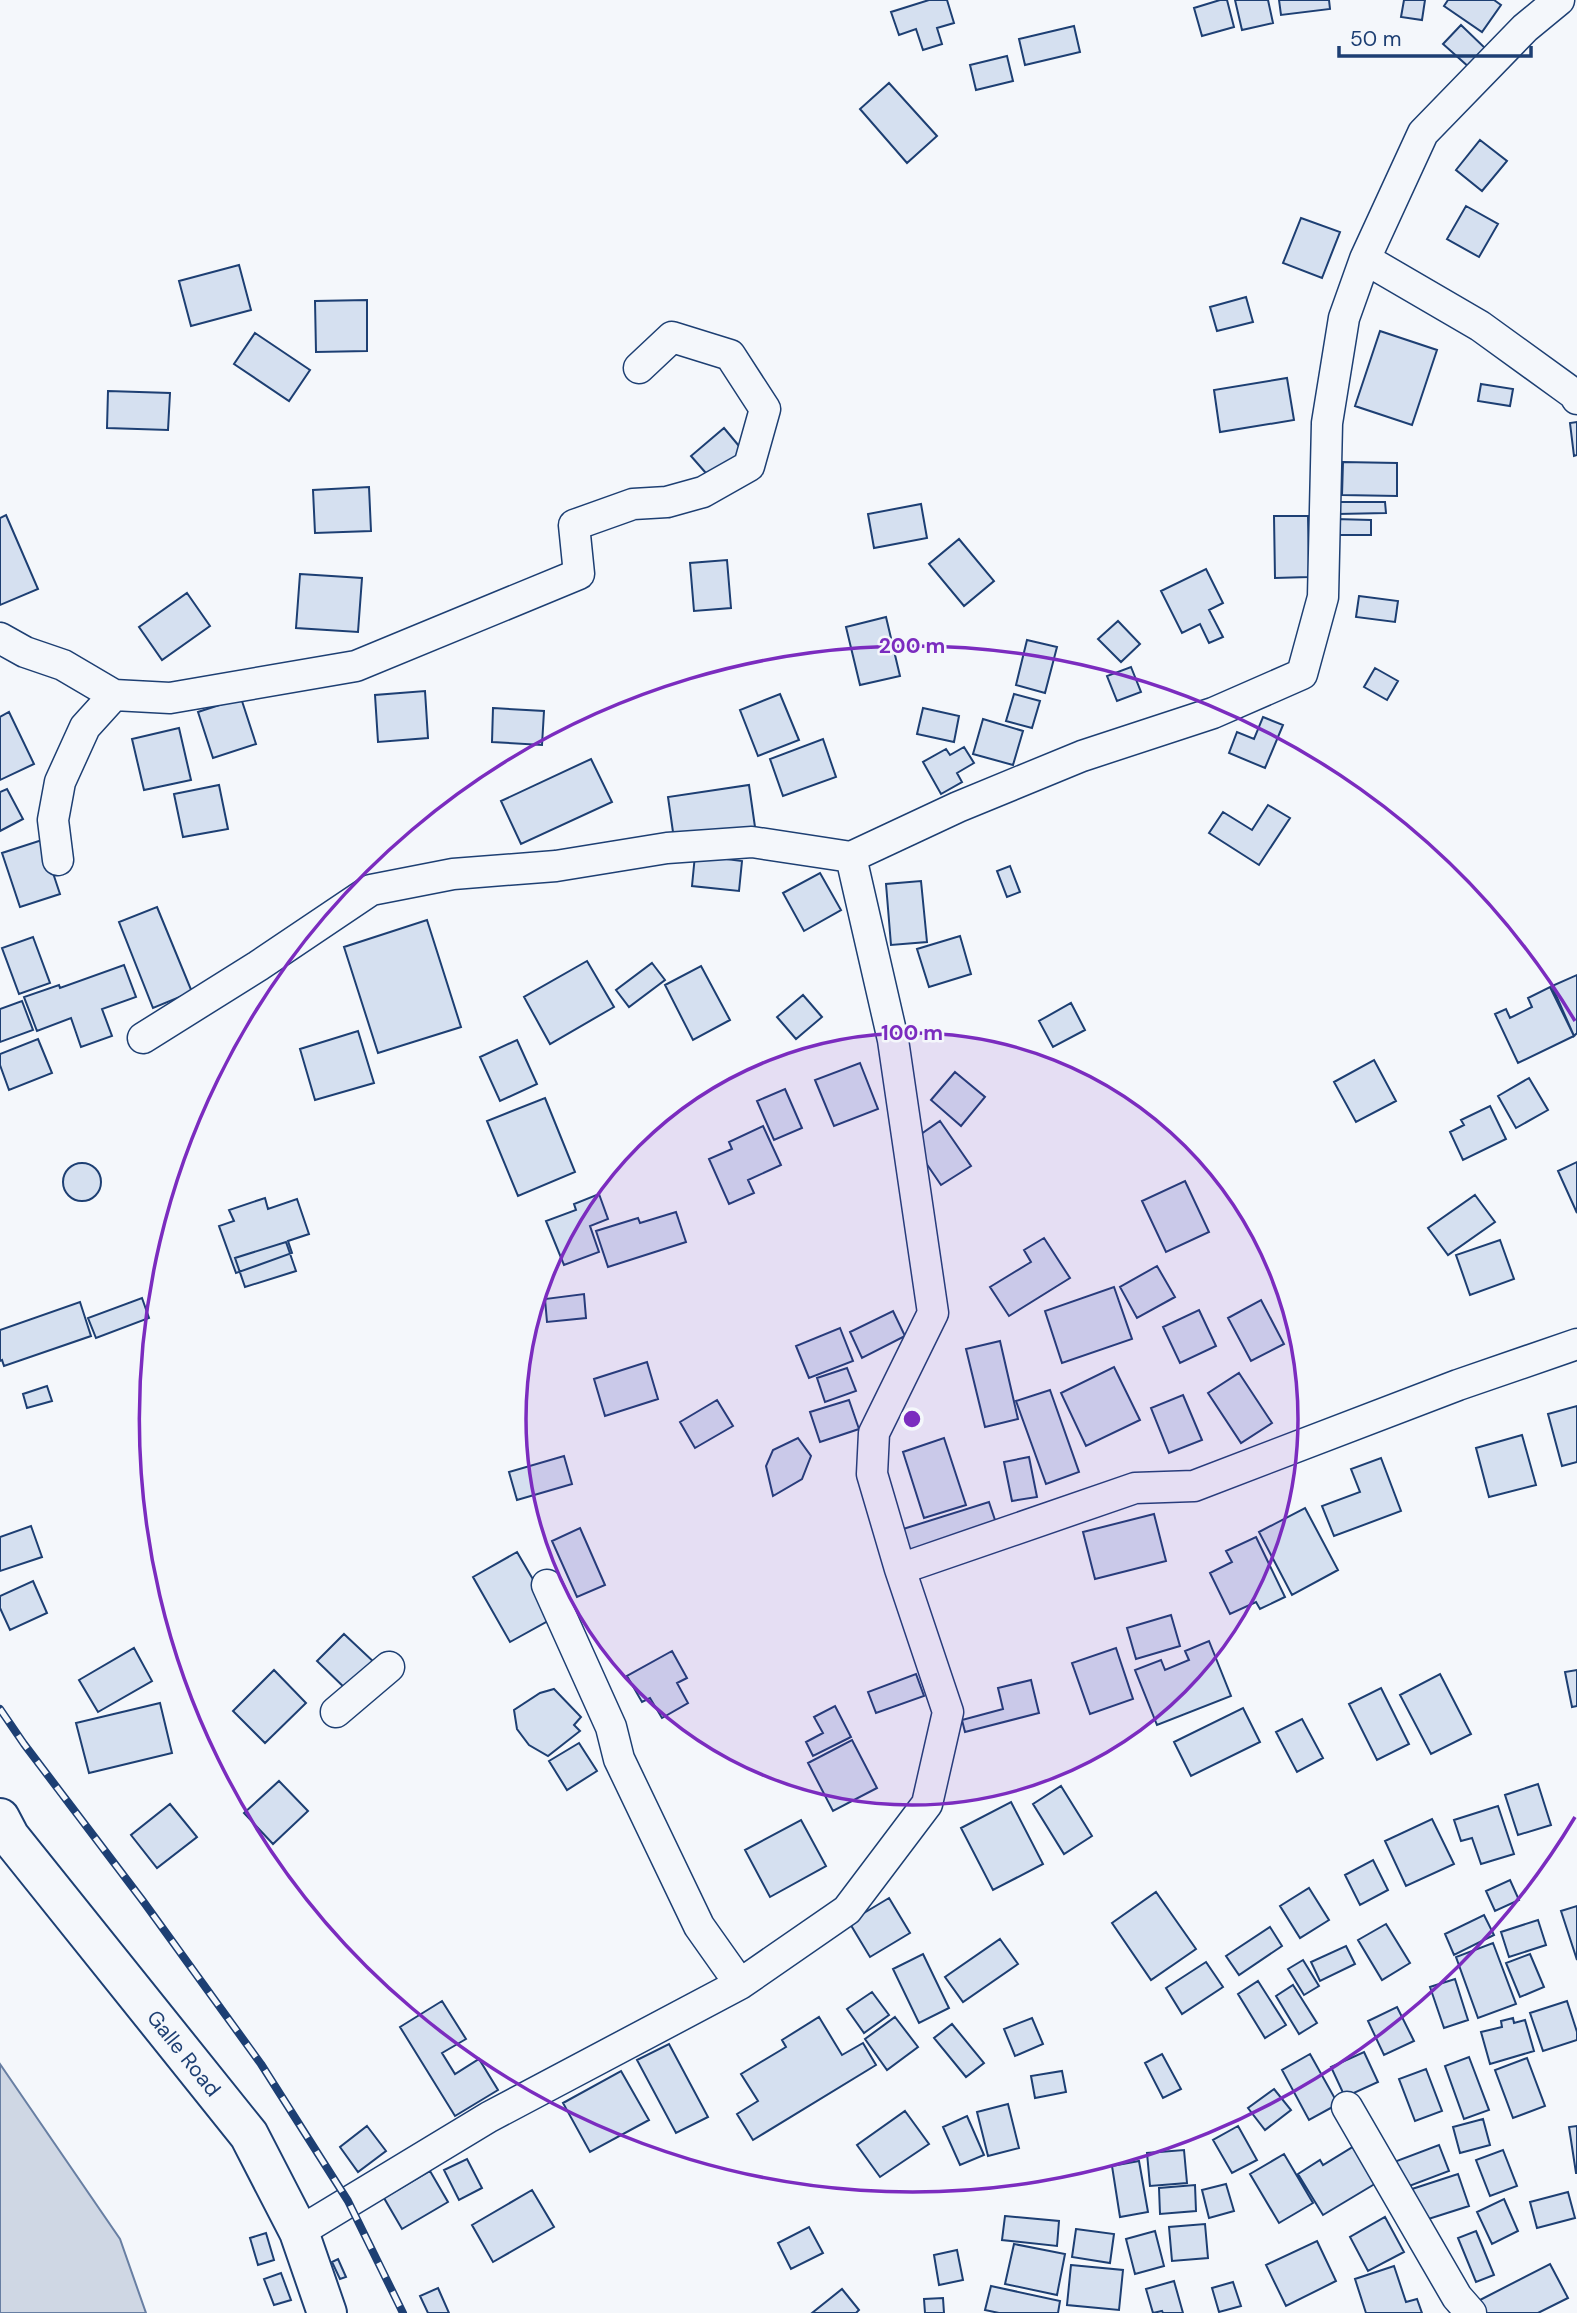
<svg xmlns="http://www.w3.org/2000/svg" width="1577" height="2313" viewBox="0 0 1577 2313" font-family="'DM Sans',sans-serif">
<style>
.water{fill:#cfd7e4;stroke:#687fa3;stroke-width:2}
.building{fill:#d5e0f0;stroke:#1d3f73;stroke-width:2}
.lines{fill:none;stroke-linecap:round;stroke-linejoin:round}
.minor-casing{stroke:#1d3f73;stroke-width:33}
.highway-casing{stroke:#1d3f73;stroke-width:42}
.minor{stroke:#f4f7fb;stroke-width:30}
.highway{stroke:#f4f7fb;stroke-width:38}
.rail-casing{stroke:#1d3f73;stroke-width:8}
.rail{stroke:#f4f7fb;stroke-width:5;stroke-dasharray:16;stroke-linecap:butt}
.ring{fill:none;stroke:#7b2cbf;stroke-width:3.5}
.labels{text-anchor:middle;dominant-baseline:central;stroke-width:5;stroke-linejoin:round;paint-order:stroke}
.street-label{font-size:21px;fill:#1d3f73;stroke:#f4f7fb}
.centre{fill:#7b2cbf;stroke:#f4f7fb;stroke-width:3.5}
.ring-label{font-size:21px;text-anchor:middle;font-weight:bold;fill:#7b2cbf;stroke:#f4f7fb;stroke-width:5;stroke-linejoin:round;paint-order:stroke}
</style>
<rect width="100%" height="100%" fill="#f4f7fb"/>
<!-- water -->
<path class="water" d="M 0,2064 L 120,2239 L 146,2313 L 0,2313 Z"/>
<!-- building -->
<path class="building" d="M 929,0 L 947,0 L 954,23 L 937,28 L 942,44 L 923,50 L 916,29 L 899,35 L 891,12 Z
M 1220,0 L 1227,0 L 1234,27 L 1202,36 L 1194,8 Z
M 1235,0 L 1268,0 L 1273,23 L 1242,30 Z
M 1279,0 L 1329,0 L 1330,9 L 1281,15 Z
M 1404,0 L 1425,0 L 1422,20 L 1401,17 Z
M 1448,0 L 1494,0 L 1501,5 L 1482,32 L 1444,6 Z
M 1461,25 L 1487,50 L 1470,68 L 1443,44 Z
M 1074,26 L 1080,52 L 1025,65 L 1019,39 Z
M 1007,56 L 1013,81 L 976,90 L 970,65 Z
M 889,83 L 937,136 L 907,163 L 860,109 Z
M 1480,140 L 1507,161 L 1482,191 L 1456,170 Z
M 1466,206 L 1498,224 L 1479,257 L 1447,239 Z
M 1301,218 L 1340,232 L 1322,278 L 1283,263 Z
M 239,265 L 251,310 L 191,326 L 179,281 Z
M 1246,297 L 1253,322 L 1217,331 L 1210,307 Z
M 367,300 L 367,351 L 316,352 L 315,301 Z
M 1380,331 L 1437,350 L 1412,425 L 1355,406 Z
M 255,333 L 310,370 L 289,401 L 234,364 Z
M 1287,378 L 1294,420 L 1220,432 L 1214,390 Z
M 1481,384 L 1513,389 L 1510,406 L 1478,401 Z
M 108,391 L 170,393 L 168,430 L 107,428 Z
M 1577,422 L 1577,455 L 1574,456 L 1570,423 Z
M 724,428 L 744,452 L 712,480 L 691,456 Z
M 1343,462 L 1397,463 L 1397,496 L 1342,495 Z
M 369,487 L 371,531 L 315,533 L 313,490 Z
M 1338,502 L 1385,502 L 1386,513 L 1338,514 Z
M 921,504 L 927,538 L 874,548 L 868,514 Z
M 6,515 L 38,589 L 0,605 L 0,518 Z
M 1274,516 L 1308,516 L 1309,577 L 1275,578 Z
M 1335,519 L 1371,520 L 1371,535 L 1335,535 Z
M 959,539 L 994,581 L 964,606 L 929,564 Z
M 727,560 L 731,608 L 694,611 L 690,563 Z
M 1206,569 L 1223,603 L 1209,610 L 1223,637 L 1209,643 L 1200,624 L 1182,633 L 1161,591 Z
M 300,574 L 362,578 L 358,632 L 296,628 Z
M 187,593 L 210,626 L 162,660 L 139,627 Z
M 1359,596 L 1398,601 L 1395,622 L 1356,617 Z
M 886,617 L 900,676 L 860,685 L 846,627 Z
M 1118,621 L 1140,644 L 1121,662 L 1098,639 Z
M 1027,640 L 1057,647 L 1045,693 L 1016,685 Z
M 1131,667 L 1141,692 L 1117,701 L 1107,676 Z
M 1375,668 L 1398,681 L 1387,700 L 1364,687 Z
M 425,691 L 428,738 L 378,742 L 375,695 Z
M 780,694 L 799,740 L 758,756 L 740,710 Z
M 1014,694 L 1040,701 L 1032,728 L 1006,721 Z
M 241,698 L 256,744 L 213,758 L 198,712 Z
M 493,708 L 544,711 L 542,745 L 492,742 Z
M 923,708 L 959,716 L 954,742 L 917,734 Z
M 9,712 L 34,764 L 0,780 L 0,717 Z
M 1263,717 L 1283,725 L 1265,768 L 1229,753 L 1237,732 L 1254,739 Z
M 983,719 L 1023,731 L 1013,765 L 973,754 Z
M 179,728 L 191,780 L 144,790 L 132,739 Z
M 823,739 L 836,777 L 783,796 L 770,759 Z
M 964,747 L 974,763 L 957,773 L 962,782 L 941,794 L 923,762 L 946,749 L 950,755 Z
M 591,759 L 612,802 L 521,844 L 501,801 Z
M 219,785 L 228,829 L 183,837 L 174,794 Z
M 749,785 L 755,827 L 674,839 L 668,797 Z
M 7,789 L 23,819 L 0,831 L 0,792 Z
M 1268,805 L 1290,818 L 1259,865 L 1209,833 L 1223,812 L 1252,830 Z
M 42,840 L 60,894 L 20,907 L 2,853 Z
M 695,855 L 742,861 L 739,891 L 692,886 Z
M 1010,866 L 1020,892 L 1007,897 L 997,871 Z
M 820,873 L 841,910 L 804,931 L 783,893 Z
M 921,881 L 927,942 L 891,945 L 886,884 Z
M 157,907 L 192,992 L 153,1008 L 119,922 Z
M 427,920 L 461,1027 L 378,1053 L 344,947 Z
M 960,936 L 971,974 L 929,987 L 917,949 Z
M 33,937 L 50,983 L 19,994 L 2,948 Z
M 587,961 L 614,1007 L 550,1044 L 524,997 Z
M 652,963 L 665,980 L 629,1007 L 616,990 Z
M 124,965 L 136,997 L 102,1009 L 112,1036 L 81,1047 L 71,1018 L 37,1031 L 24,997 L 59,985 L 60,988 Z
M 701,966 L 730,1020 L 693,1040 L 665,985 Z
M 1577,975 L 1577,1033 L 1574,1036 L 1552,986 Z
M 1550,987 L 1574,1036 L 1518,1063 L 1495,1014 L 1506,1009 L 1510,1018 L 1532,1007 L 1528,998 Z
M 803,995 L 822,1017 L 796,1039 L 777,1017 Z
M 22,1001 L 33,1030 L 0,1042 L 0,1009 Z
M 1071,1003 L 1085,1030 L 1053,1047 L 1039,1021 Z
M 358,1031 L 374,1083 L 315,1100 L 300,1049 Z
M 38,1039 L 52,1073 L 9,1090 L 0,1065 L 0,1054 Z
M 517,1040 L 537,1084 L 500,1101 L 480,1057 Z
M 1374,1060 L 1396,1101 L 1356,1122 L 1334,1082 Z
M 860,1063 L 878,1109 L 834,1126 L 815,1080 Z
M 955,1072 L 985,1097 L 961,1126 L 931,1100 Z
M 1529,1078 L 1548,1110 L 1516,1128 L 1498,1096 Z
M 785,1089 L 802,1128 L 774,1140 L 757,1101 Z
M 545,1098 L 575,1172 L 518,1196 L 487,1121 Z
M 1490,1106 L 1506,1139 L 1463,1160 L 1450,1132 L 1464,1125 L 1461,1120 Z
M 940,1121 L 971,1166 L 941,1185 L 911,1141 Z
M 763,1126 L 781,1165 L 748,1180 L 754,1193 L 729,1204 L 709,1159 L 732,1149 L 729,1142 Z
M 1577,1162 L 1577,1213 L 1558,1171 Z
M63 1182a19 19 0 1 1 38 0a19 19 0 1 1-38 0Z
M 1185,1181 L 1209,1232 L 1166,1252 L 1142,1201 Z
M 599,1194 L 608,1219 L 590,1226 L 599,1252 L 564,1265 L 546,1221 L 576,1210 L 574,1204 Z
M 1475,1195 L 1495,1222 L 1448,1255 L 1428,1228 Z
M 265,1198 L 268,1209 L 297,1199 L 309,1234 L 288,1241 L 292,1253 L 236,1273 L 219,1226 L 234,1221 L 229,1210 Z
M 676,1212 L 686,1242 L 608,1267 L 596,1231 L 638,1218 L 640,1223 Z
M 1044,1238 L 1070,1278 L 1009,1316 L 990,1287 L 1031,1262 L 1024,1250 Z
M 1500,1240 L 1514,1279 L 1470,1295 L 1456,1255 Z
M 286,1242 L 296,1271 L 245,1287 L 235,1258 Z
M 1157,1266 L 1175,1297 L 1137,1318 L 1120,1287 Z
M 1114,1287 L 1132,1339 L 1062,1363 L 1045,1311 Z
M 584,1294 L 586,1318 L 547,1322 L 545,1299 Z
M 142,1298 L 149,1318 L 96,1338 L 88,1318 Z
M 1261,1300 L 1284,1344 L 1251,1361 L 1228,1318 Z
M 80,1302 L 91,1336 L 4,1366 L 2,1360 L 0,1361 L 0,1330 Z
M 1199,1310 L 1216,1346 L 1180,1363 L 1163,1327 Z
M 893,1311 L 905,1336 L 862,1358 L 850,1332 Z
M 840,1328 L 853,1361 L 809,1378 L 796,1346 Z
M 1000,1341 L 1018,1419 L 985,1427 L 966,1349 Z
M 647,1362 L 658,1399 L 605,1416 L 594,1379 Z
M 1114,1367 L 1140,1420 L 1086,1446 L 1061,1393 Z
M 847,1368 L 856,1391 L 825,1402 L 817,1378 Z
M 1239,1373 L 1272,1423 L 1241,1443 L 1208,1393 Z
M 47,1386 L 52,1401 L 27,1408 L 23,1394 Z
M 1050,1390 L 1079,1472 L 1046,1484 L 1016,1401 Z
M 1183,1395 L 1202,1440 L 1169,1453 L 1151,1408 Z
M 717,1400 L 733,1426 L 695,1448 L 680,1422 Z
M 849,1400 L 859,1429 L 820,1442 L 810,1412 Z
M 1577,1406 L 1577,1462 L 1562,1466 L 1548,1414 Z
M 1522,1435 L 1536,1485 L 1489,1497 L 1476,1448 Z
M 798,1438 L 811,1456 L 802,1479 L 773,1496 L 766,1466 L 773,1450 Z
M 944,1438 L 966,1505 L 924,1518 L 903,1452 Z
M 564,1456 L 572,1484 L 517,1500 L 509,1472 Z
M 1029,1457 L 1037,1497 L 1012,1501 L 1004,1462 Z
M 1381,1458 L 1401,1511 L 1334,1536 L 1322,1506 L 1360,1492 L 1351,1469 Z
M 989,1502 L 997,1526 L 908,1555 L 900,1530 Z
M 1305,1508 L 1338,1570 L 1292,1595 L 1259,1532 Z
M 1154,1514 L 1166,1561 L 1095,1579 L 1083,1532 Z
M 31,1526 L 42,1557 L 0,1571 L 0,1537 Z
M 580,1528 L 605,1585 L 577,1597 L 552,1541 Z
M 1256,1537 L 1285,1597 L 1260,1609 L 1256,1602 L 1230,1614 L 1210,1573 L 1232,1562 L 1226,1551 Z
M 517,1552 L 555,1617 L 510,1642 L 473,1577 Z
M 33,1581 L 47,1613 L 10,1630 L 0,1608 L 0,1596 Z
M 1171,1615 L 1180,1646 L 1136,1659 L 1127,1628 Z
M 344,1634 L 377,1665 L 350,1693 L 317,1661 Z
M 1209,1641 L 1231,1696 L 1157,1725 L 1135,1670 L 1161,1660 L 1165,1670 L 1189,1660 L 1185,1651 Z
M 134,1648 L 152,1681 L 98,1712 L 79,1680 Z
M 1116,1648 L 1133,1699 L 1090,1714 L 1072,1663 Z
M 672,1651 L 687,1678 L 677,1683 L 688,1703 L 662,1718 L 650,1698 L 642,1702 L 627,1676 Z
M 274,1670 L 306,1703 L 265,1743 L 233,1711 Z
M 1577,1670 L 1577,1706 L 1572,1707 L 1565,1672 Z
M 916,1674 L 924,1696 L 876,1713 L 868,1692 Z
M 1440,1674 L 1471,1734 L 1431,1754 L 1400,1695 Z
M 1031,1680 L 1039,1713 L 965,1732 L 962,1720 L 1003,1709 L 998,1688 Z
M 1381,1688 L 1409,1744 L 1377,1760 L 1349,1704 Z
M 554,1689 L 581,1717 L 574,1725 L 580,1731 L 548,1756 L 529,1745 L 517,1729 L 514,1710 L 540,1693 Z
M 160,1703 L 172,1753 L 89,1773 L 76,1723 Z
M 835,1706 L 851,1737 L 813,1756 L 806,1742 L 823,1733 L 814,1717 Z
M 1243,1708 L 1260,1742 L 1191,1776 L 1174,1742 Z
M 1302,1719 L 1323,1758 L 1297,1772 L 1276,1732 Z
M 852,1740 L 877,1788 L 833,1811 L 808,1763 Z
M 579,1743 L 597,1771 L 567,1790 L 549,1761 Z
M 279,1781 L 308,1811 L 273,1844 L 244,1813 Z
M 1538,1784 L 1551,1825 L 1518,1835 L 1505,1795 Z
M 1061,1786 L 1092,1836 L 1064,1854 L 1033,1804 Z
M 1011,1802 L 1043,1864 L 993,1890 L 961,1828 Z
M 170,1804 L 197,1837 L 157,1868 L 131,1835 Z
M 1498,1806 L 1514,1854 L 1481,1864 L 1472,1838 L 1461,1841 L 1454,1820 Z
M 1432,1819 L 1454,1864 L 1406,1886 L 1385,1841 Z
M 801,1820 L 826,1866 L 770,1897 L 745,1850 Z
M 1373,1860 L 1388,1890 L 1360,1905 L 1345,1875 Z
M 1510,1880 L 1519,1900 L 1495,1911 L 1486,1891 Z
M 1309,1888 L 1329,1920 L 1300,1938 L 1280,1906 Z
M 1156,1892 L 1196,1949 L 1151,1980 L 1112,1923 Z
M 889,1898 L 910,1933 L 870,1957 L 849,1922 Z
M 1577,1906 L 1577,1960 L 1561,1911 Z
M 1484,1915 L 1494,1935 L 1454,1955 L 1445,1934 Z
M 1538,1920 L 1546,1945 L 1509,1957 L 1501,1932 Z
M 1386,1924 L 1410,1963 L 1382,1980 L 1358,1940 Z
M 1270,1927 L 1282,1946 L 1239,1975 L 1226,1956 Z
M 1000,1939 L 1018,1964 L 963,2002 L 945,1977 Z
M 1493,1943 L 1516,2004 L 1478,2018 L 1456,1957 Z
M 1346,1946 L 1355,1964 L 1320,1981 L 1311,1962 Z
M 923,1954 L 949,2008 L 919,2023 L 893,1969 Z
M 1530,1954 L 1544,1987 L 1520,1997 L 1506,1963 Z
M 1303,1960 L 1319,1986 L 1304,1995 L 1288,1969 Z
M 1206,1962 L 1223,1987 L 1182,2014 L 1166,1988 Z
M 1455,1979 L 1468,2020 L 1444,2028 L 1430,1987 Z
M 1258,1981 L 1286,2025 L 1265,2038 L 1238,1994 Z
M 1293,1985 L 1317,2023 L 1299,2034 L 1276,1996 Z
M 872,1992 L 889,2015 L 864,2033 L 847,2009 Z
M 442,2001 L 466,2039 L 442,2053 L 455,2074 L 479,2059 L 498,2090 L 455,2116 L 400,2027 Z
M 1567,2001 L 1577,2032 L 1577,2040 L 1543,2051 L 1530,2013 Z
M 1397,2007 L 1414,2041 L 1384,2055 L 1368,2021 Z
M 819,2017 L 842,2055 L 863,2043 L 876,2065 L 753,2140 L 737,2114 L 758,2101 L 741,2074 L 786,2047 L 782,2040 Z
M 895,2017 L 918,2047 L 887,2070 L 865,2039 Z
M 1032,2018 L 1043,2044 L 1015,2056 L 1004,2029 Z
M 1513,2018 L 1514,2023 L 1525,2020 L 1534,2051 L 1490,2064 L 1481,2032 L 1502,2027 L 1501,2021 Z
M 952,2024 L 984,2063 L 966,2077 L 934,2038 Z
M 669,2044 L 708,2117 L 676,2133 L 637,2060 Z
M 1364,2052 L 1378,2082 L 1345,2097 L 1331,2067 Z
M 1162,2054 L 1181,2089 L 1163,2098 L 1145,2063 Z
M 1310,2054 L 1338,2104 L 1309,2120 L 1282,2070 Z
M 1469,2057 L 1489,2110 L 1464,2119 L 1445,2066 Z
M 1527,2058 L 1545,2106 L 1513,2118 L 1495,2070 Z
M 1426,2069 L 1442,2111 L 1415,2121 L 1399,2079 Z
M 621,2071 L 649,2120 L 590,2152 L 563,2103 Z
M 1062,2071 L 1066,2092 L 1035,2098 L 1031,2076 Z
M 1274,2089 L 1291,2110 L 1265,2130 L 1248,2108 Z
M 1008,2104 L 1019,2148 L 988,2156 L 977,2112 Z
M 905,2111 L 929,2144 L 880,2177 L 857,2145 Z
M 967,2116 L 984,2155 L 960,2165 L 943,2127 Z
M 1483,2119 L 1490,2145 L 1460,2153 L 1453,2127 Z
M 367,2126 L 386,2151 L 358,2172 L 340,2147 Z
M 1238,2126 L 1257,2160 L 1232,2173 L 1213,2140 Z
M 1577,2126 L 1577,2173 L 1576,2173 L 1569,2127 Z
M 1356,2145 L 1378,2182 L 1323,2215 L 1298,2174 L 1320,2160 L 1323,2165 Z
M 1439,2145 L 1449,2171 L 1404,2188 L 1394,2162 Z
M 1184,2150 L 1187,2183 L 1150,2186 L 1147,2153 Z
M 1503,2150 L 1517,2186 L 1490,2196 L 1476,2160 Z
M 1284,2154 L 1313,2203 L 1279,2223 L 1250,2174 Z
M 467,2159 L 482,2188 L 459,2200 L 444,2170 Z
M 1139,2161 L 1148,2212 L 1120,2217 L 1112,2166 Z
M 430,2171 L 448,2202 L 402,2229 L 384,2198 Z
M 1458,2174 L 1469,2206 L 1419,2222 L 1409,2190 Z
M 1226,2184 L 1234,2211 L 1209,2218 L 1202,2190 Z
M 1195,2185 L 1196,2211 L 1160,2214 L 1159,2188 Z
M 532,2190 L 554,2227 L 493,2262 L 472,2225 Z
M 1568,2192 L 1575,2218 L 1537,2228 L 1530,2202 Z
M 1504,2199 L 1518,2231 L 1492,2244 L 1477,2212 Z
M 1005,2216 L 1059,2221 L 1057,2246 L 1002,2240 Z
M 1385,2217 L 1404,2252 L 1368,2271 L 1350,2237 Z
M 1205,2224 L 1208,2258 L 1172,2261 L 1169,2227 Z
M 809,2227 L 823,2253 L 791,2269 L 778,2243 Z
M 1076,2229 L 1114,2234 L 1110,2263 L 1072,2257 Z
M 1155,2231 L 1164,2266 L 1135,2274 L 1126,2239 Z
M 1476,2231 L 1494,2275 L 1476,2282 L 1458,2238 Z
M 266,2233 L 274,2260 L 258,2265 L 250,2238 Z
M 1317,2241 L 1336,2281 L 1286,2306 L 1266,2265 Z
M 1014,2244 L 1065,2254 L 1057,2295 L 1005,2284 Z
M 957,2250 L 963,2280 L 939,2285 L 934,2255 Z
M 338,2259 L 346,2277 L 340,2279 L 332,2262 Z
M 1550,2264 L 1568,2298 L 1538,2313 L 1484,2313 L 1478,2301 Z
M 1071,2265 L 1123,2270 L 1119,2310 L 1067,2305 Z
M 1394,2266 L 1406,2302 L 1417,2299 L 1422,2313 L 1366,2313 L 1355,2279 Z
M 281,2273 L 291,2300 L 274,2305 L 264,2279 Z
M 1174,2281 L 1183,2313 L 1163,2313 L 1162,2311 L 1153,2313 L 1146,2289 Z
M 1233,2282 L 1241,2306 L 1219,2312 L 1212,2288 Z
M 991,2286 L 1060,2301 L 1058,2313 L 999,2313 L 985,2310 Z
M 438,2288 L 449,2313 L 428,2313 L 420,2296 Z
M 842,2289 L 859,2310 L 856,2313 L 812,2313 Z
M 943,2298 L 944,2313 L 925,2313 L 924,2299 Z"/>
<g class="lines">
<defs>
<path id="minor" d="M 1365,259 L 1480,326 L 1574,394 L 1577,399
M 0,638 L 25,652 L 63,665 L 114,695 L 170,698 L 356,666 L 579,574 L 574,525 L 633,504 L 667,502 L 703,492 L 749,466 L 765,409 L 730,355 L 672,337 L 639,368
M 58,860 L 53,820 L 60,782 L 85,727 L 114,695
M 143,1038 L 258,966 L 371,890 L 453,874 L 556,866 L 667,848 L 752,842 L 851,857
M 900,1569 L 1135,1488 L 1194,1486 L 1458,1385 L 1577,1344
M 547,1585 L 611,1727 L 619,1759 L 699,1926 L 740,1984
M 336,1712 L 389,1667
M 1347,2107 L 1457,2297 L 1471,2313
M 299,2232 L 489,2117 L 740,1984 L 847,1910 L 927,1804 L 948,1712 L 900,1569 L 872,1474 L 874,1433 L 933,1313 L 893,1040 L 851,857 L 958,807 L 1082,756 L 1213,713 L 1302,674 L 1323,597 L 1327,423 L 1344,318 L 1365,259 L 1423,133 L 1525,28 L 1559,0"/>
<g id="highway">
<path id="s1" d="M 0,1818 L 10,1837 L 249,2135 L 299,2232 L 327,2313"/>
</g>
</defs>
<!-- minor casing -->
<use href="#minor" class="minor-casing"/>
<!-- highway casing -->
<use href="#highway" class="highway-casing"/>
<!-- minor -->
<use href="#minor" class="minor"/>
<!-- highway -->
<use href="#highway" class="highway"/>
<defs>
<path id="rail" d="M 0,1709 L 24,1744 L 143,1901 L 261,2064 L 348,2201 L 403,2313"/>
</defs>
<!-- rail casing -->
<use href="#rail" class="rail-casing"/>
<!-- rail -->
<use href="#rail" class="rail"/>
</g>
<!-- distance rings -->
<circle cx="912" cy="1419" r="386" fill="#7b2cbf" fill-opacity=".12"/>
<g class="ring">
<circle cx="912" cy="1419" r="386"/>
<path d="M1575 1817A773 773 0 1 1 1575 1021"/>
</g>
<g class="labels">
<!-- street labels -->
<g class="street-label">
<text stroke="none"><textPath href="#s1" startOffset="299">Galle Road</textPath></text>
</g>
</g>
<circle cx="912" cy="1419" r="10" class="centre"/>
<g class="ring-label">
<text x="912" y="653">200 m</text>
<text x="912" y="1040">100 m</text>
</g>
<!-- scale -->
<path d="M1339 46v10h192v-10" fill="none" stroke="#1d3f73" stroke-width="3.5"/>
<text x="1350" y="46" font-size="21" fill="#1d3f73" stroke="#f4f7fb" stroke-width="5" paint-order="stroke">50 m</text>
</svg>
